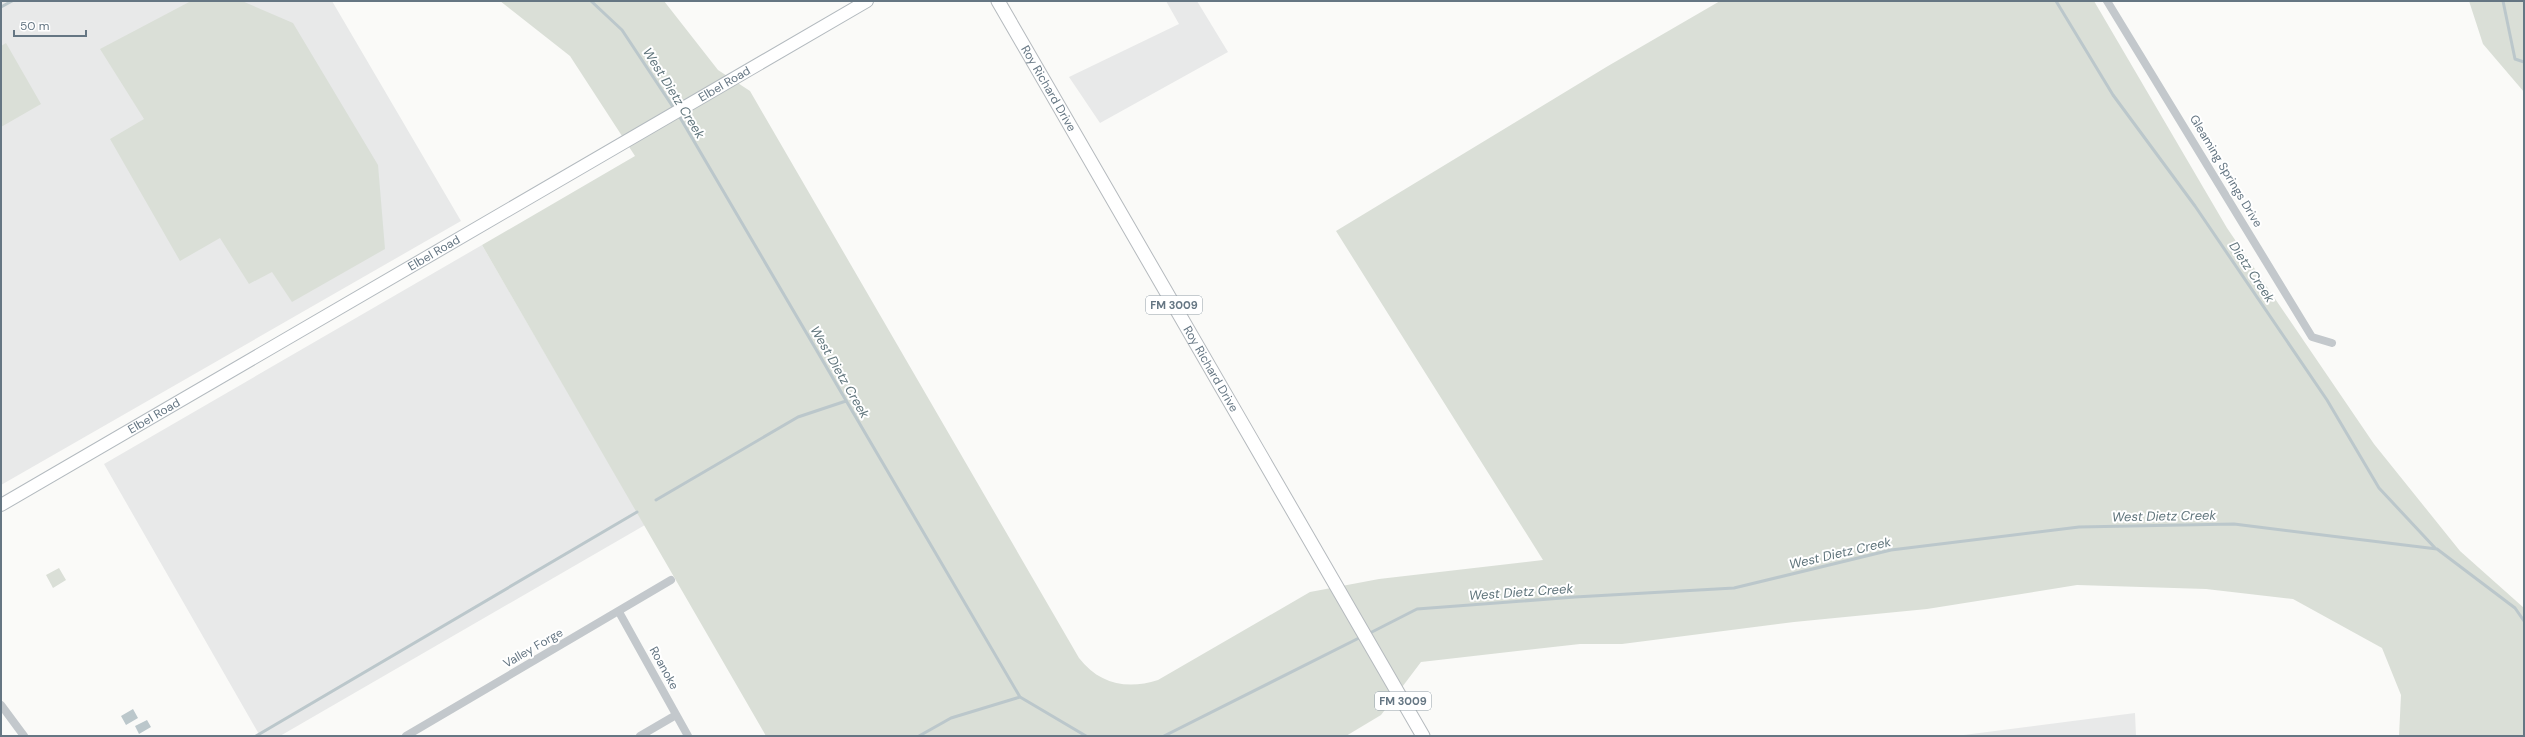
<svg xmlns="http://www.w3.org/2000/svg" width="2525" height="737" viewBox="0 0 2525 737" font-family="'DM Sans',sans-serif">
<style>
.built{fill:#e8e9e9}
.green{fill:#dadfd7}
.water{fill:#bbc7cb}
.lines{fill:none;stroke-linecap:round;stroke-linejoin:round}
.stream{stroke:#bbc7cb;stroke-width:3}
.secondary-casing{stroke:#b3babf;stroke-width:14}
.primary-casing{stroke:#b5babe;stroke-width:15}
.street{stroke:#c3c8cc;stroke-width:8}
.secondary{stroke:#fff;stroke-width:12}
.primary{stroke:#fff;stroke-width:13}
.labels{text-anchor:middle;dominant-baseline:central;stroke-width:4;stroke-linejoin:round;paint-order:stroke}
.shield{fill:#fff;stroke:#939fa8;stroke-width:1}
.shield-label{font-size:11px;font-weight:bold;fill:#657683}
.street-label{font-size:12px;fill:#657683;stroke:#fff}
.water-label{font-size:13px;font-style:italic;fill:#60757c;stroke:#fff}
</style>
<rect width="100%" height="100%" fill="#fafaf8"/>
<!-- built -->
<path class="built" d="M 1,1 L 332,1 L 461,221 L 1,485 Z
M 1166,1 L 1197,1 L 1228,52 L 1100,123 L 1069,77 L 1179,24 Z
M 482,245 L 645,525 L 280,736 L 260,736 L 104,464 Z
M 2135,713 L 2136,736 L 1956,736 Z"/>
<!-- green -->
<path class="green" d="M 191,1 L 242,1 L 293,23 L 378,165 L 385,249 L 292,302 L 272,272 L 249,284 L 220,238 L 180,261 L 110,139 L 144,119 L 100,49 Z
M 500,1 L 664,1 L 718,70 L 750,91 L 1079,658 C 1099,684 1127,690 1158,680 L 1310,592 L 1379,579 L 1543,560 L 1336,231 L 1608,66 L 1720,1 L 2094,1 L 2227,228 L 2374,444 L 2460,551 L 2524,608 L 2524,736 L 2399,736 L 2401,695 L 2382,648 L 2293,599 L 2206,589 L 2077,585 L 1927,609 L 1794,622 L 1622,644 L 1580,644 L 1421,662 L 1381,715 L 1346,736 L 766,736 L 482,245 L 635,156 L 570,56 Z
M 2469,1 L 2524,1 L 2524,92 L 2483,44 Z
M 6,43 L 41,104 L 1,127 L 1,46 Z
M 59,568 L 66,580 L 53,588 L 46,575 Z"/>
<!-- water -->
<path class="water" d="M 133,709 L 138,718 L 126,725 L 121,716 Z
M 147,720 L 151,727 L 139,734 L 135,726 Z"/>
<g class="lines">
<!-- stream -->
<path class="stream" d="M 591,1 L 622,30 L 675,110
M 2056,1 L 2113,95 L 2195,206 L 2327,400 L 2379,488 L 2436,549
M 2503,1 L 2515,59 L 2524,62
M 1,7 L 12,1
M 678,114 L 1020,697 L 1086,736
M 656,500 L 798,417 L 846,401
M 1368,634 L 1417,609 L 1575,597 L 1734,588 L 1891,550 L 2079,527 L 2234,524 L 2437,549 L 2515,608 L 2524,621
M 256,736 L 637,512
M 919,736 L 951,718 L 1020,697
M 1164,736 L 1361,637"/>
<defs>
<g id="secondary">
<path id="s1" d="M 1,505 L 867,1"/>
</g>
<g id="primary">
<path id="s2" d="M 998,1 L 1423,736"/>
</g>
</defs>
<!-- secondary casing -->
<use href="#secondary" class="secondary-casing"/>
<!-- primary casing -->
<use href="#primary" class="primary-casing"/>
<!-- street -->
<path class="street" d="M 2107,1 L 2312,337 L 2332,343
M 619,612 L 688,736
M 1,705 L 24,736
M 406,736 L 671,580
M 640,736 L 676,715"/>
<!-- secondary -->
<use href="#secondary" class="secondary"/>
<!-- primary -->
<use href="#primary" class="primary"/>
</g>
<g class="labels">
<!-- shield labels -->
<g class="shield">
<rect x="1146" y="296" width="56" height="18" rx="3"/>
<rect x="1375" y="692" width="56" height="18" rx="3"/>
</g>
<g class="shield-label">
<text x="1174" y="305">FM 3009</text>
<text x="1403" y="701">FM 3009</text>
</g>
<!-- street labels -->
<g class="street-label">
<text stroke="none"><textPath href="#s1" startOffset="837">Elbel Road</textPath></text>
<text stroke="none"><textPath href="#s2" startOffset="101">Roy Richard Drive</textPath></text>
<text transform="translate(2226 171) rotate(59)">Gleaming Springs Drive</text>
<text stroke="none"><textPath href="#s1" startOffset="501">Elbel Road</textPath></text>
<text stroke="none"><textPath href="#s2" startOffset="425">Roy Richard Drive</textPath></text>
<text stroke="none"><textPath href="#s1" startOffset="177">Elbel Road</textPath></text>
<text transform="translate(533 648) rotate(-30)">Valley Forge</text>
<text transform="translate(664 668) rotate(61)">Roanoke</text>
</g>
<!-- water labels -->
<g class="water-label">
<text transform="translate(674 93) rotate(58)">West Dietz Creek</text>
<text transform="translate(2252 272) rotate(56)">Dietz Creek</text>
<text transform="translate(840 372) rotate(60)">West Dietz Creek</text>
<text transform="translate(2164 516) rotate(-1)">West Dietz Creek</text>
<text transform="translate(1840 553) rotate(-13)">West Dietz Creek</text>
<text transform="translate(1521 592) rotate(-4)">West Dietz Creek</text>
</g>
</g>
<!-- border -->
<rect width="2525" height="737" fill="none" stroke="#657683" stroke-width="4"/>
<!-- scale -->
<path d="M14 30v6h72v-6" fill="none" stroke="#657683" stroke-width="2"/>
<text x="20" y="30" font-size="12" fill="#657683" stroke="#ffffff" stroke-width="3" paint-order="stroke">50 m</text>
</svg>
